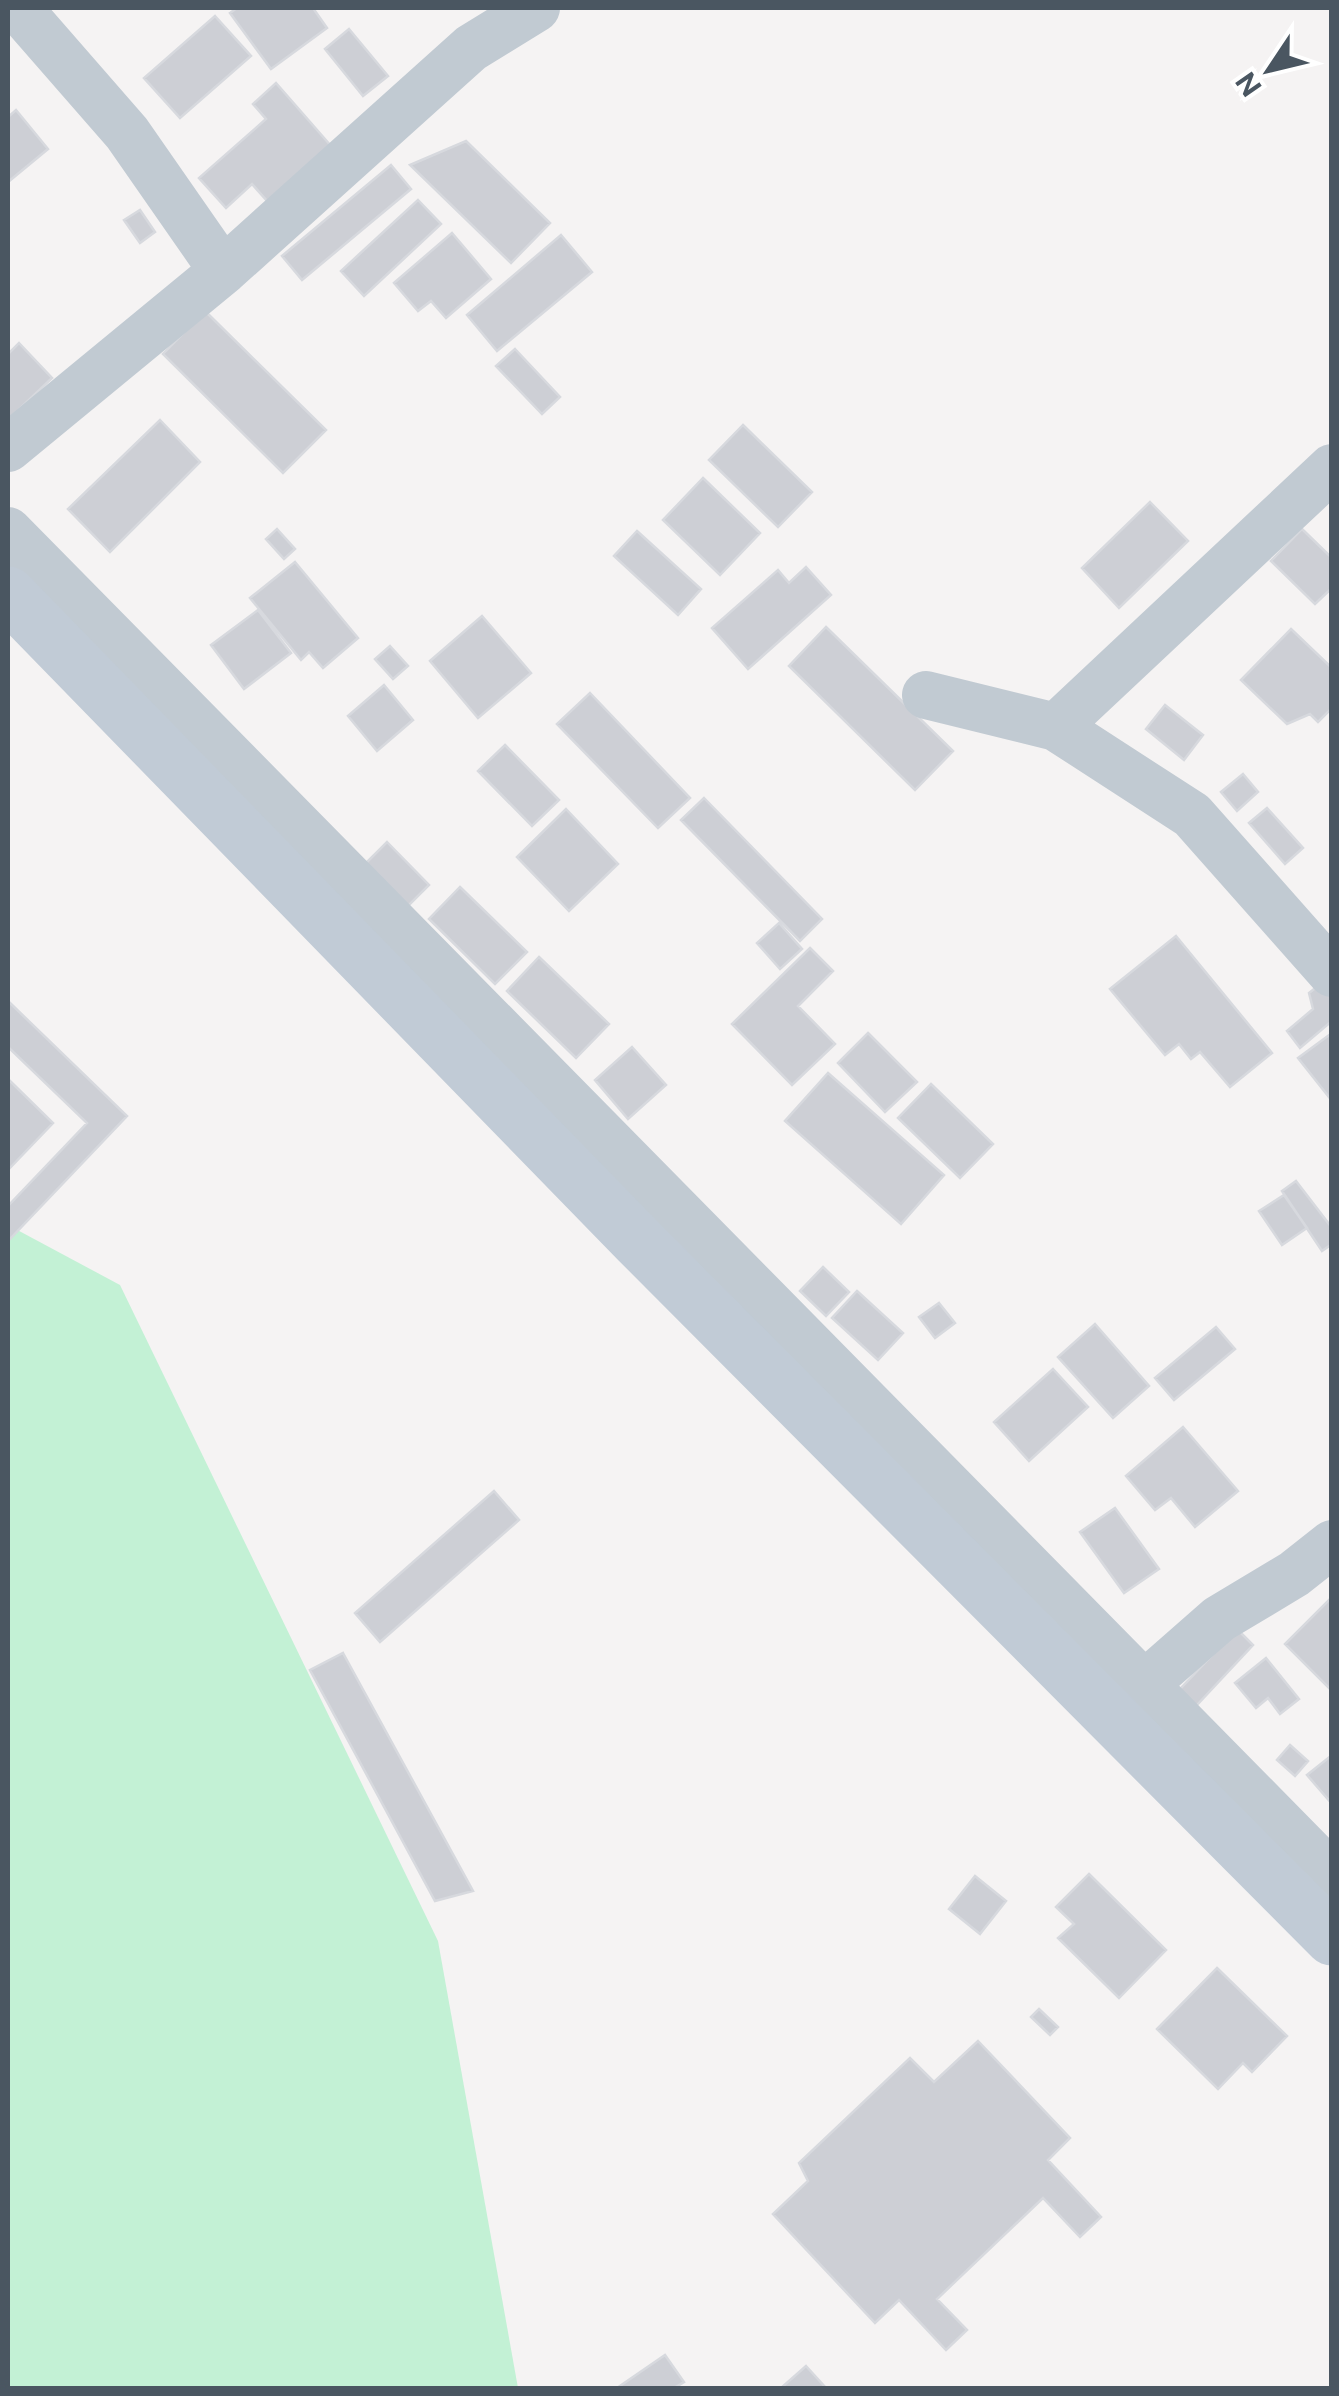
<svg xmlns="http://www.w3.org/2000/svg" width="1339" height="2396" viewBox="0 0 1339 2396" font-family="'Public Sans',sans-serif">
<style>
.green{fill:#c3f1d5}
.building{fill:#cdcfd5;stroke:#d7d9de;stroke-width:2.5}
.lines{fill:none;stroke-linecap:round;stroke-linejoin:round}
.street{stroke:#c1cad2;stroke-width:48}
.secondary{stroke:#c1cbd6;stroke-width:55}
</style>
<rect width="100%" height="100%" fill="#f5f3f3"/>
<!-- green -->
<path class="green" d="M 8,1225 L 120,1285 L 438,1941 L 518,2388 L 8,2388 Z"/>
<!-- building -->
<path class="building" d="M 237,8 L 313,8 L 327,28 L 271,69 L 230,13 Z
M 215,16 L 251,56 L 180,118 L 144,78 Z
M 349,29 L 388,76 L 363,96 L 325,49 Z
M 276,83 L 332,147 L 268,202 L 252,184 L 226,208 L 199,178 L 266,119 L 253,104 Z
M 16,110 L 48,149 L 8,182 L 8,117 Z
M 466,141 L 550,223 L 511,263 L 410,165 Z
M 391,165 L 411,189 L 302,280 L 282,256 Z
M 418,200 L 441,224 L 364,296 L 341,271 Z
M 140,210 L 155,232 L 140,243 L 124,220 Z
M 452,233 L 491,279 L 446,318 L 431,301 L 418,311 L 394,283 Z
M 561,235 L 592,272 L 497,351 L 467,315 Z
M 205,311 L 326,430 L 283,473 L 163,354 Z
M 19,343 L 52,378 L 8,420 L 8,354 Z
M 515,349 L 560,397 L 542,414 L 496,366 Z
M 160,420 L 200,462 L 110,552 L 68,509 Z
M 743,425 L 812,492 L 778,527 L 709,460 Z
M 703,478 L 760,533 L 720,575 L 663,520 Z
M 1150,502 L 1188,541 L 1119,608 L 1082,568 Z
M 277,529 L 295,549 L 284,559 L 266,539 Z
M 1302,529 L 1332,558 L 1332,588 L 1315,604 L 1271,561 Z
M 637,531 L 701,589 L 678,615 L 614,556 Z
M 295,562 L 358,638 L 323,668 L 309,652 L 301,660 L 250,598 Z
M 806,567 L 831,595 L 748,669 L 712,628 L 778,570 L 789,583 Z
M 258,610 L 291,653 L 244,689 L 211,645 Z
M 482,616 L 531,673 L 478,718 L 430,661 Z
M 826,627 L 953,751 L 915,790 L 789,666 Z
M 1291,629 L 1332,668 L 1332,708 L 1318,722 L 1310,714 L 1287,724 L 1241,680 Z
M 390,646 L 408,666 L 393,679 L 375,659 Z
M 384,685 L 413,720 L 377,751 L 348,716 Z
M 590,693 L 690,798 L 658,828 L 557,724 Z
M 1165,705 L 1203,735 L 1184,760 L 1146,729 Z
M 505,745 L 559,800 L 532,826 L 478,771 Z
M 1243,774 L 1258,792 L 1237,811 L 1221,792 Z
M 704,798 L 822,919 L 800,941 L 681,820 Z
M 1267,808 L 1303,848 L 1285,864 L 1249,823 Z
M 566,809 L 618,864 L 569,911 L 517,857 Z
M 387,842 L 429,885 L 402,912 L 360,869 Z
M 460,887 L 527,952 L 495,984 L 429,919 Z
M 779,923 L 802,949 L 780,969 L 757,943 Z
M 1176,936 L 1272,1053 L 1230,1087 L 1200,1052 L 1191,1059 L 1179,1044 L 1165,1055 L 1110,989 Z
M 810,948 L 833,971 L 798,1006 L 835,1044 L 792,1085 L 732,1024 Z
M 539,957 L 609,1024 L 576,1058 L 507,991 Z
M 1323,982 L 1332,992 L 1332,1021 L 1300,1048 L 1287,1031 L 1313,1009 L 1309,993 Z
M 8,1001 L 127,1116 L 9,1240 L 8,1206 L 87,1123 L 8,1047 Z
M 868,1033 L 917,1082 L 885,1112 L 838,1063 Z
M 1332,1033 L 1332,1101 L 1298,1058 Z
M 632,1047 L 666,1085 L 628,1119 L 595,1080 Z
M 828,1073 L 944,1175 L 901,1224 L 785,1121 Z
M 8,1079 L 53,1123 L 8,1170 Z
M 931,1084 L 993,1144 L 960,1178 L 898,1118 Z
M 1296,1181 L 1332,1228 L 1332,1244 L 1322,1251 L 1282,1191 Z
M 1284,1195 L 1307,1228 L 1282,1245 L 1259,1211 Z
M 823,1267 L 849,1292 L 826,1316 L 800,1291 Z
M 857,1291 L 903,1333 L 878,1360 L 832,1318 Z
M 939,1303 L 955,1323 L 935,1338 L 919,1317 Z
M 1095,1324 L 1149,1386 L 1113,1418 L 1058,1357 Z
M 1216,1327 L 1235,1349 L 1174,1400 L 1155,1378 Z
M 1053,1369 L 1088,1407 L 1029,1461 L 994,1422 Z
M 1183,1427 L 1238,1491 L 1195,1527 L 1171,1498 L 1155,1510 L 1126,1476 Z
M 494,1491 L 519,1520 L 380,1642 L 355,1613 Z
M 1115,1508 L 1159,1569 L 1124,1593 L 1080,1532 Z
M 1332,1597 L 1332,1691 L 1285,1644 Z
M 1237,1629 L 1253,1645 L 1182,1721 L 1165,1705 Z
M 343,1653 L 473,1891 L 435,1901 L 310,1670 Z
M 1266,1658 L 1299,1699 L 1280,1714 L 1268,1698 L 1256,1708 L 1235,1683 Z
M 1290,1745 L 1308,1761 L 1295,1776 L 1277,1760 Z
M 1332,1755 L 1332,1804 L 1307,1775 Z
M 1089,1874 L 1166,1950 L 1119,1998 L 1058,1938 L 1074,1924 L 1056,1907 Z
M 975,1876 L 1006,1901 L 980,1934 L 949,1909 Z
M 1217,1968 L 1287,2036 L 1252,2072 L 1243,2063 L 1218,2089 L 1157,2029 Z
M 1039,2009 L 1058,2027 L 1050,2035 L 1031,2017 Z
M 978,2041 L 1070,2138 L 1048,2160 L 1101,2217 L 1080,2237 L 1043,2198 L 937,2299 L 967,2330 L 946,2350 L 899,2300 L 875,2323 L 773,2214 L 808,2181 L 799,2163 L 910,2058 L 934,2082 Z
M 665,2355 L 684,2382 L 674,2388 L 617,2388 Z
M 806,2366 L 826,2388 L 781,2388 Z"/>
<g class="lines">
<!-- street -->
<path class="street" d="M 18,8 L 127,133 L 223,271
M 8,448 L 223,271 L 471,48 L 536,8
M 8,531 L 1332,1875
M 926,695 L 1056,727 L 1332,468
M 1056,727 L 1192,815 L 1332,973
M 1145,1684 L 1219,1619 L 1294,1574 L 1332,1544"/>
<!-- secondary -->
<path class="secondary" d="M 8,594 L 638,1241 L 1332,1938"/>
</g>
<!-- border -->
<rect width="1339" height="2396" fill="none" stroke="#4a5661" stroke-width="20"/>
<!-- north arrow -->
<g transform="translate(1269 70) rotate(235)" stroke="#ffffff" stroke-width="8" paint-order="stroke">
<path d="M0-8L18 38L0 25L-18 38Z" fill="#4a5661"/>
<text y="-15" font-size="28" font-weight="bold" text-anchor="middle" fill="#4a5661">N</text>
</g>
</svg>
